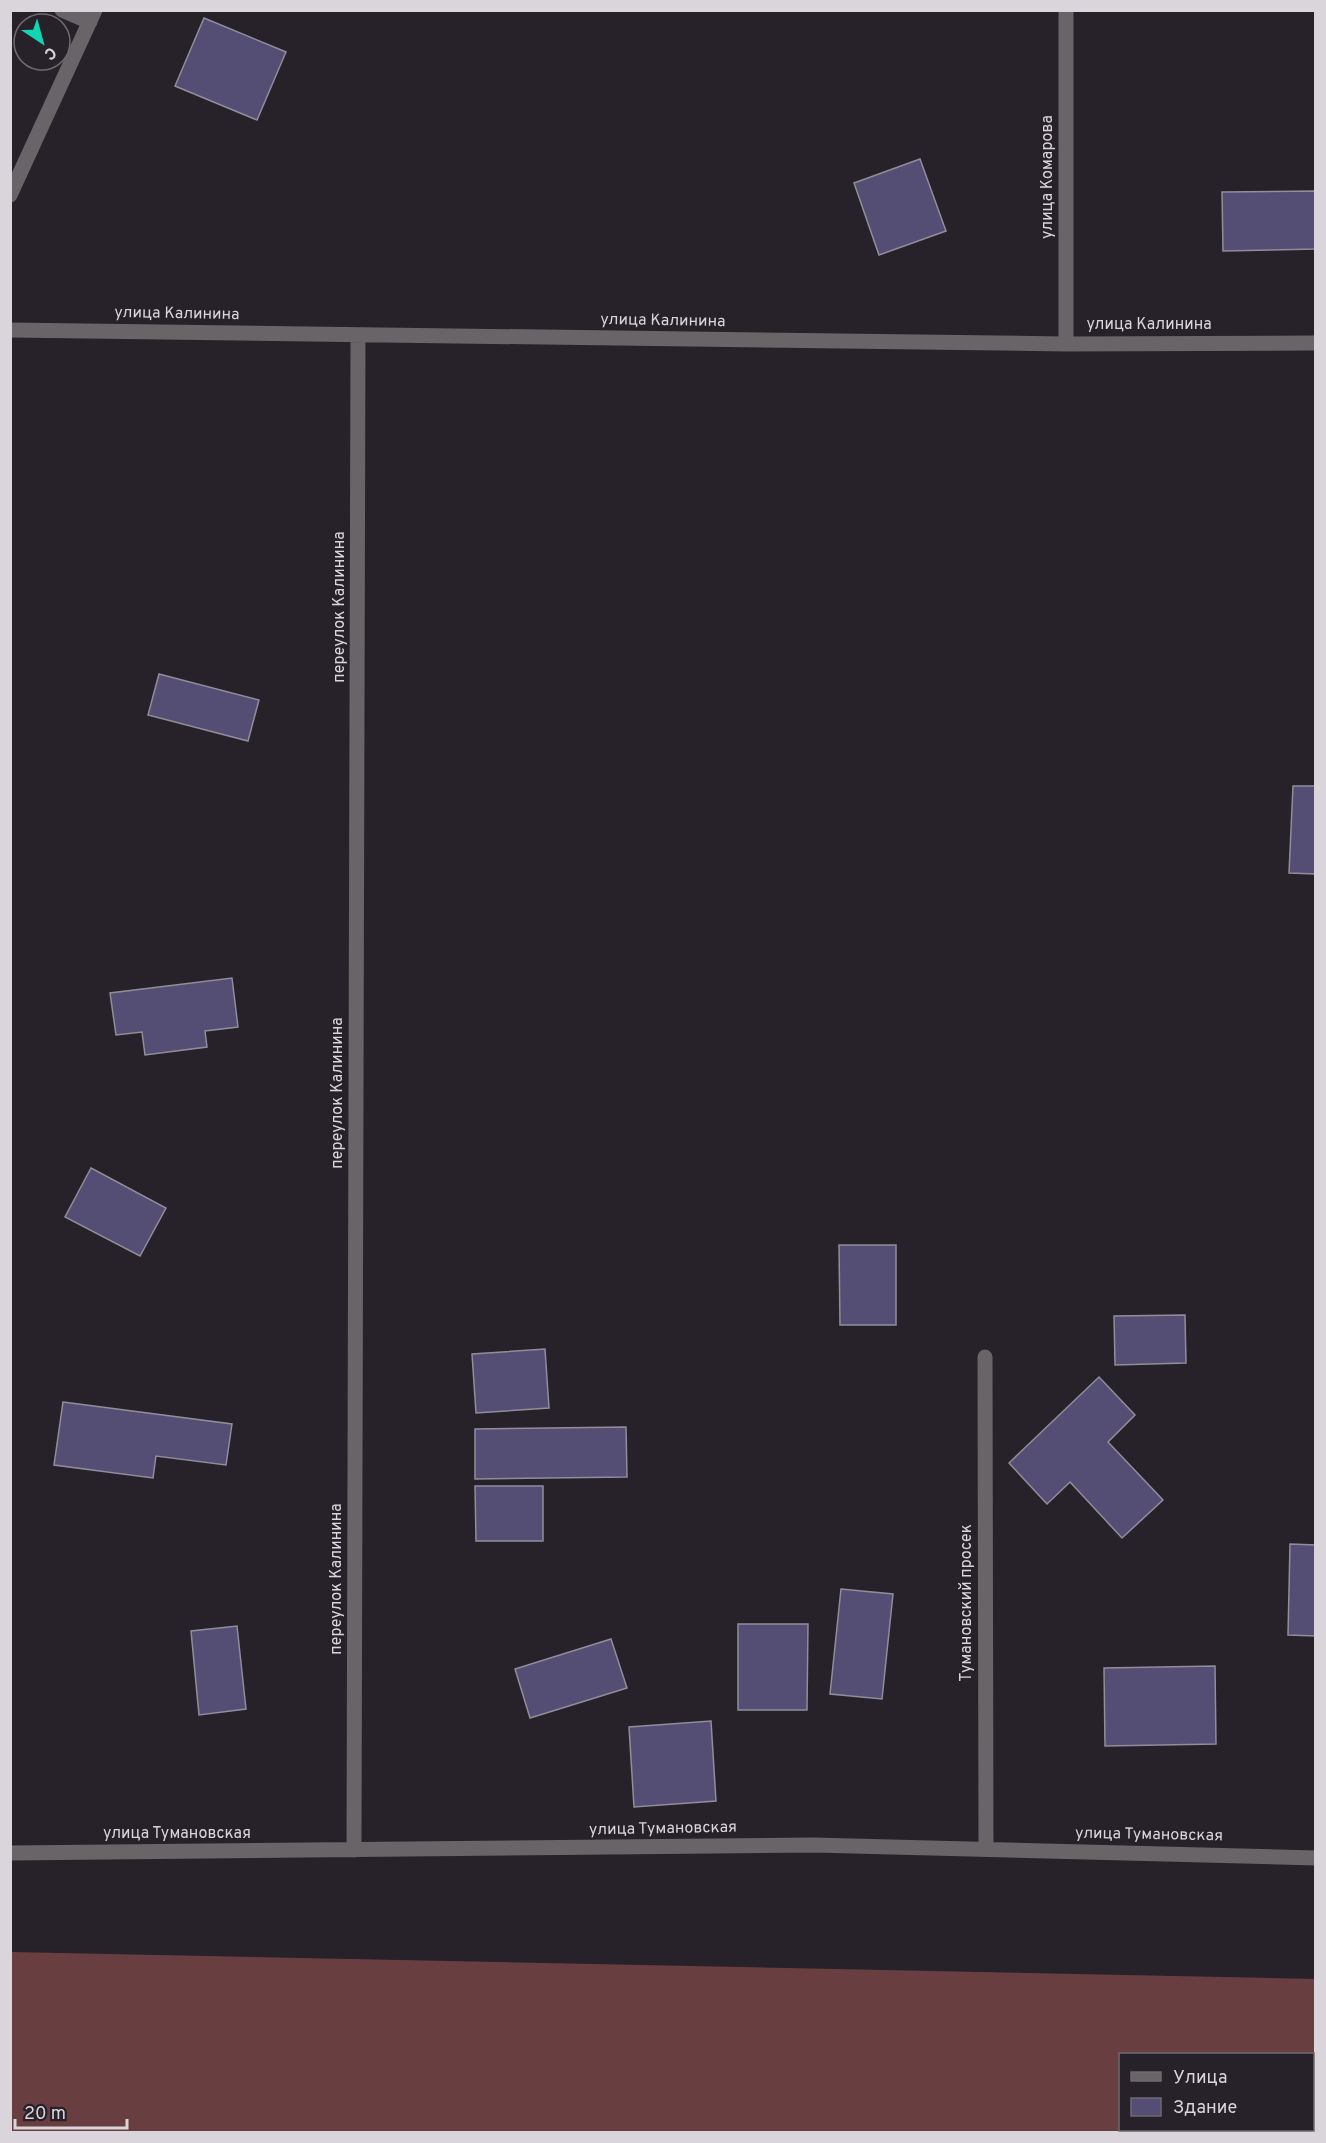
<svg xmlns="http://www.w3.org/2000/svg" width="1326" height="2143" viewBox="0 0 1326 2143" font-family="Overpass,sans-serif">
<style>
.forest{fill:#693e41;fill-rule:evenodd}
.building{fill:#544e74;stroke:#8f8e9a;stroke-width:1.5}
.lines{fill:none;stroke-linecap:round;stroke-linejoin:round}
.minor{stroke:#696467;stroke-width:15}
.labels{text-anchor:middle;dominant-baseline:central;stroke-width:4.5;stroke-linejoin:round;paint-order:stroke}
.street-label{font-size:16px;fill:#dad5db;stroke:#272129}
</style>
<rect width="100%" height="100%" fill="#272129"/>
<!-- forest -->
<path class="forest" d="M 11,1952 L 1315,1979 L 1315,2132 L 11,2132 ZM 1120,2054 L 1312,2054 L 1312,2130 L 1120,2130 Z"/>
<!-- building -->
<path class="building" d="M 204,18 L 286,52 L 257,120 L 175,86 Z
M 920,159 L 946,231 L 879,255 L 854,183 Z
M 1316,191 L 1316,249 L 1223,251 L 1222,192 Z
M 159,674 L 259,700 L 248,741 L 148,715 Z
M 1293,786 L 1316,786 L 1316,874 L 1289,873 Z
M 232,978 L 238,1027 L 205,1031 L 207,1047 L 145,1055 L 142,1032 L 116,1035 L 110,993 Z
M 91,1168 L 166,1208 L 140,1256 L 65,1217 Z
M 839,1245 L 896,1245 L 896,1325 L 840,1325 Z
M 1185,1315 L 1186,1363 L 1115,1365 L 1114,1316 Z
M 545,1349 L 549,1408 L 476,1413 L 472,1354 Z
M 1099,1377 L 1135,1415 L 1108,1442 L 1163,1500 L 1122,1538 L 1070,1482 L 1047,1504 L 1009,1463 Z
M 63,1402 L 232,1424 L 226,1465 L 156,1456 L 153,1478 L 54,1465 Z
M 626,1427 L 627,1477 L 475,1479 L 475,1429 Z
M 475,1486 L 543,1486 L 543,1541 L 476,1541 Z
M 1290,1544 L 1316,1545 L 1316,1636 L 1288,1635 Z
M 841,1589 L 893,1594 L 882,1699 L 830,1694 Z
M 738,1624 L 808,1624 L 807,1710 L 738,1710 Z
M 237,1626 L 246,1709 L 199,1715 L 191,1631 Z
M 611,1639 L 627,1688 L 530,1718 L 515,1669 Z
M 1215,1666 L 1216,1744 L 1105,1746 L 1104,1668 Z
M 711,1721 L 716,1801 L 634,1807 L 629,1727 Z"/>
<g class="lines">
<!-- minor -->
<path class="minor" d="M 62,10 L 90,22
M 10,195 L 95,10
M 10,330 L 1066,344 L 1316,343
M 1066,344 L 1066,10
M 985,1357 L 986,1849
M 354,1850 L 358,335
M 10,1853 L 814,1845 L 1316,1858"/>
</g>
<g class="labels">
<!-- street labels -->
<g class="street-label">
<text transform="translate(1048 177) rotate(-90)">улица Комарова</text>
<text transform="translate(177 314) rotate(1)">улица Калинина</text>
<text transform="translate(663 321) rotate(1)">улица Калинина</text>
<text x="1149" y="325">улица Калинина</text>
<text transform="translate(340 607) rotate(-90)">переулок Калинина</text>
<text transform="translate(338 1093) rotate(-90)">переулок Калинина</text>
<text transform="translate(337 1579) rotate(-90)">переулок Калинина</text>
<text transform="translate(967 1603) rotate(-90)">Тумановский просек</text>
<text transform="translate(663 1829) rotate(-1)">улица Тумановская</text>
<text x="177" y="1834">улица Тумановская</text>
<text transform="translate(1149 1835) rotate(1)">улица Тумановская</text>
</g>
</g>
<!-- border -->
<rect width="1326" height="2143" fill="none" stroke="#dad5db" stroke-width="24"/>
<!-- legend -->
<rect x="1119" y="2053" width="195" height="78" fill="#272129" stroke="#6f6970" stroke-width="1.5"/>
<rect x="1131" y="2072" width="30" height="9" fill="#696467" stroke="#6f6970" stroke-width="1.5"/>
<text x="1173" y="2083" font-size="18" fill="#dad5db">Улица</text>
<rect x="1131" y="2098" width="30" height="18" fill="#544e74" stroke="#6f6970" stroke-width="1.5"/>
<text x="1173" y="2113" font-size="18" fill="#dad5db">Здание</text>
<!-- north arrow -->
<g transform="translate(42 42) rotate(144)"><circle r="28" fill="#272129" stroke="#6f6970" stroke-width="1.5"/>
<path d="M0-4.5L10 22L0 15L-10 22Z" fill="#12d5b4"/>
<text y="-9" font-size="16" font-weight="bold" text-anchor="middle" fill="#dad5db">С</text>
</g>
<!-- scale -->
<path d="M15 2119v9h112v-9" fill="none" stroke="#dad5db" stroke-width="3"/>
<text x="24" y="2119" font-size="18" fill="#dad5db" stroke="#272129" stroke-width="4.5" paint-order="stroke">20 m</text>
</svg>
